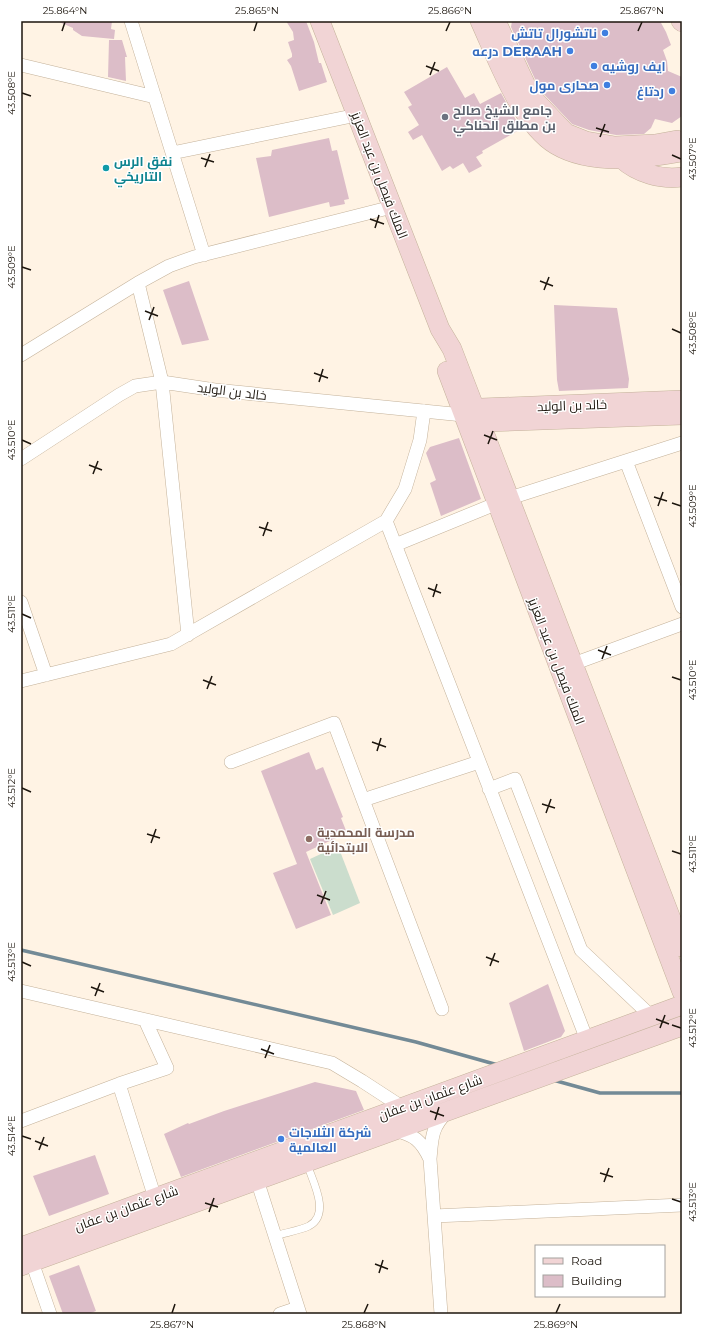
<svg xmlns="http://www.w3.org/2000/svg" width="703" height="1335" viewBox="0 0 703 1335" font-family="Montserrat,Cairo,sans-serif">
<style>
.green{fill:#cbddcd}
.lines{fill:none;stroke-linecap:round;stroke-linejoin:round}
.stream{stroke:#738a96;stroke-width:3.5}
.building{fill:#dcbdc8}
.lane-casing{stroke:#c4b29a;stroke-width:8}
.street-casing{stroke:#c4b29a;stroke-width:14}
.secondary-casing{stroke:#c4b29a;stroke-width:20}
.lane{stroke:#fff;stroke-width:7}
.street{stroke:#fff;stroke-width:13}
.secondary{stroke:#f1d4d5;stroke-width:19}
.ticks{fill:none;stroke:#1c150d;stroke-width:1.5}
.shop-dot{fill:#3f7fe0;stroke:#fff;stroke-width:1.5}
.worship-dot{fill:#6b7280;stroke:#fff;stroke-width:1.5}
.culture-dot{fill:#0f9aa8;stroke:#fff;stroke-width:1.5}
.education-dot{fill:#8d6e63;stroke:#fff;stroke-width:1.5}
.labels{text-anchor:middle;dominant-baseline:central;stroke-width:3;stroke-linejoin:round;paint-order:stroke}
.shop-label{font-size:13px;font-weight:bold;fill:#366cbe;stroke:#fff;text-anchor:end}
.worship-label{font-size:13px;font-weight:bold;fill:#5b616d;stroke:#fff;text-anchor:start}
.culture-label{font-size:13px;font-weight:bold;fill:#0d838f;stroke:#fff;text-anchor:start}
.street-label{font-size:13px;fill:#1c150d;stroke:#fff}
.education-label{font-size:13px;font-weight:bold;fill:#785e54;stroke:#fff;text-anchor:start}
.neatline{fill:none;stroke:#1c150d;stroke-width:1.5}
.ticks-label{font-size:10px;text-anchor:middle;fill:#1c150d}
</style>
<rect width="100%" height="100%" fill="#fff3e4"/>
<!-- green -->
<path class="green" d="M 338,846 L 360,903 L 333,915 L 310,859 Z"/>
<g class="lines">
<!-- stream -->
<path class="stream" d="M 21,950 L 416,1042 L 498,1065
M 553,1080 L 600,1093 L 682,1093"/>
</g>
<!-- building -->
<path class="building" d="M 57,21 L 112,21 L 111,29 L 115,30 L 114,39 L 82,36 L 73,30 L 73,28 Z
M 286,21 L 306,21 L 314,42 L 319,63 L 321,63 L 327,82 L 299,91 L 291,66 L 287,60 L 292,57 L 292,54 L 288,42 L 294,40 L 293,32 Z
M 512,21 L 660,21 L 666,32 L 671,45 L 663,50 L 667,61 L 668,71 L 682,77 L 682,116 L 672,123 L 655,119 L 651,128 L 644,134 L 616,135 L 589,130 L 572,124 L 540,90 L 511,27 Z
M 109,40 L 122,40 L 127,57 L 125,57 L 126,81 L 108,77 Z
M 447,67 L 465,98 L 474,93 L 480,104 L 501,93 L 521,129 L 482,151 L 483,153 L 476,157 L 482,166 L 469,173 L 463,163 L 453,169 L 450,166 L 442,171 L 422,135 L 413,140 L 408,132 L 419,125 L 408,107 L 412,105 L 404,92 Z
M 329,138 L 332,151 L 337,150 L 349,199 L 344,200 L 345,204 L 330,207 L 329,202 L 269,217 L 256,158 L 271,156 L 272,150 Z
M 189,281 L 209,340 L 182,345 L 163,290 Z
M 554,305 L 617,308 L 629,379 L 628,388 L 559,391 L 557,380 Z
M 459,438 L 481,499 L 441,516 L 430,483 L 436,480 L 426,453 L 430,447 Z
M 309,752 L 316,770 L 323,767 L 343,817 L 341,818 L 347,833 L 306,852 L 331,915 L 296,929 L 273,873 L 297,864 L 261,771 Z
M 548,984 L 565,1031 L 561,1037 L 524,1051 L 509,1003 Z
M 315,1082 L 356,1091 L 364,1110 L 181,1177 L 164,1134 L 188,1123 L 189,1124 L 224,1111 Z
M 95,1155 L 109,1194 L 49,1216 L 33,1176 Z
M 79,1265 L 96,1311 L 88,1314 L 63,1314 L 49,1276 Z"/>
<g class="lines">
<defs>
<path id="lane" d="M 275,1236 C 284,1233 301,1230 309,1226 C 331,1214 313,1182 307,1164"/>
<path id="street" d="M 131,21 L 204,255
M 21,65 L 155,97
M 172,153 L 357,115
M 138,283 L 162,382 L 188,635
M 21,355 L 138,283 L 169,266 L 194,257 L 392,207
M 424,411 L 420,440 L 405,489 L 386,521 L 587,1040
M 21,459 L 119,395 L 135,386 L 162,382 L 215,390 L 463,415
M 626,461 L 682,607
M 395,545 L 510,498 L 682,443
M 21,602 L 46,675
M 573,664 L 682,624
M 21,681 L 171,644 L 386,521
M 231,762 L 334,723 L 442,1009
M 489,789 L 515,779 L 581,950 L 651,1016
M 363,800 L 479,762
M 21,991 L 332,1063 L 362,1081 L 402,1107
M 119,1084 L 155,1198
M 21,1121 L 119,1084 L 167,1068 L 145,1020
M 394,1130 C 414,1135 421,1140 430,1159 C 432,1138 431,1128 447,1112
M 430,1159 L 441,1314
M 257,1180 L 300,1314
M 434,1216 L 682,1205
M 32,1262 L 50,1314
M 280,1314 L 298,1308"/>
<path id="secondary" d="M 320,21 L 440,329 L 452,349 L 682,947
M 480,21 C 497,58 520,123 556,145 C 591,166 644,159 682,152
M 496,21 L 531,96 L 566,133 L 586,141 L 615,146 L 655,144 L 677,140
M 681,21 L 682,22
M 622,159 C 637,173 661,180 682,177
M 447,371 L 682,992
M 465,415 L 481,408 L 682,400
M 470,417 L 486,422 L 682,415
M 21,1247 L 682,1005
M 21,1266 L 682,1026"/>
</defs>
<!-- lane casing -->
<use href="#lane" class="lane-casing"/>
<!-- street casing -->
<use href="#street" class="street-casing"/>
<!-- secondary casing -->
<use href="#secondary" class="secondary-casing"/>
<!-- lane -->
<use href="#lane" class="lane"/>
<!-- street -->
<use href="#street" class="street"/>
<!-- secondary -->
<use href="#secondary" class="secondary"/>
</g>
<!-- ticks -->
<path class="ticks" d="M 62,31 L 65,22M 254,31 L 257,22M 446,31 L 450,22M 638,31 L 642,22M 426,66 L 439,71M 430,75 L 435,62M 22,93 L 31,96M 596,128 L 609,132M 600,137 L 605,124M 672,155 L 681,159M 201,158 L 214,162M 205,167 L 210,154M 370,219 L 384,224M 375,228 L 379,215M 22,267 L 31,270M 540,281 L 553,286M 544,290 L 549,277M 145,311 L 158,316M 149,320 L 154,307M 672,329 L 681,333M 314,373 L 328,378M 319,382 L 323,369M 484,435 L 497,440M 22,440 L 31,444M 488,444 L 493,431M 89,465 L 102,470M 93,474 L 98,461M 654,497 L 667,501M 672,503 L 681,506M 658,506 L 663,492M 259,527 L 272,531M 263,536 L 268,522M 428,588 L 441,593M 433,597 L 437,584M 22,614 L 31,618M 598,650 L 611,655M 602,659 L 607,646M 672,677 L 681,680M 203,680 L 216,685M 207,689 L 212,676M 372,742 L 386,747M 377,751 L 381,738M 22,788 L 31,792M 542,804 L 555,808M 546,813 L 551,799M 147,834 L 160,838M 151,843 L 156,829M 672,851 L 681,854M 317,895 L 330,900M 321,904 L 326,891M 486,957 L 499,962M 22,962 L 31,966M 490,966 L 495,953M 91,987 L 104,992M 95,996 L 100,983M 656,1019 L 669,1024M 672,1025 L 681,1028M 660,1028 L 665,1015M 261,1049 L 274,1054M 265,1058 L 270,1045M 430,1111 L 444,1116M 435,1120 L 439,1107M 22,1136 L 31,1139M 35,1141 L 48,1146M 39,1150 L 44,1137M 600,1173 L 613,1177M 604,1182 L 609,1168M 672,1199 L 681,1202M 205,1203 L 218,1207M 209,1212 L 214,1198M 375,1264 L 388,1269M 379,1273 L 383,1260M 172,1313 L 175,1304M 364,1313 L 368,1304M 556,1313 L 560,1304"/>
<!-- markers -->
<g class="shop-dot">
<circle cx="605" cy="33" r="4"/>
<circle cx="570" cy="51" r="4"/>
<circle cx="594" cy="66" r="4"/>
<circle cx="607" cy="85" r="4"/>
<circle cx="672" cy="91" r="4"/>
<circle cx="281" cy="1139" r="4"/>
</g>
<circle class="worship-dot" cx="445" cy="117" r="4"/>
<circle class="culture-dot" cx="106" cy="168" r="4"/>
<circle class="education-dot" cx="309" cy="839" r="4"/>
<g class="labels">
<!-- shop labels -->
<g class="shop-label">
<text x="597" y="33">ناتشورال تاتش</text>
<text x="562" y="51">درعه DERAAH</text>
<text x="602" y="66" text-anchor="start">ايف روشيه</text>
<text x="599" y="85">صحارى مول</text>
<text x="664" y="91">ردتاغ</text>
<text x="289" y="1132" text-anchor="start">شركة الثلاجات<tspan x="289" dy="15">العالمية</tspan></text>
</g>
<!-- worship labels -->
<g class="worship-label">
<text x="453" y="110">جامع الشيخ صالح<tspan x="453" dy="15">بن مطلق الحناكي</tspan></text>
</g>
<!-- culture labels -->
<g class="culture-label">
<text x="114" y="161">نفق الرس<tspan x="114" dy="15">التاريخي</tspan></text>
</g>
<!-- street labels -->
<g class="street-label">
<text transform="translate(380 175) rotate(69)">الملك فيصل بن عبد العزيز</text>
<text transform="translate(232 391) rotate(7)">خالد بن الوليد</text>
<text transform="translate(572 405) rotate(-2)">خالد بن الوليد</text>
<text transform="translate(557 661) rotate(69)">الملك فيصل بن عبد العزيز</text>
<text transform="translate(430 1097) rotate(-20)">شارع عثمان بن عفان</text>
<text transform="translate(126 1208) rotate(-20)">شارع عثمان بن عفان</text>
</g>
<!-- education labels -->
<g class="education-label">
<text x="317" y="832">مدرسة المحمدية<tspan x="317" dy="15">الابتدائية</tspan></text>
</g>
</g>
<!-- border -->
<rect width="703" height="1335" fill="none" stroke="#ffffff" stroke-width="44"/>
<!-- legend -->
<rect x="535" y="1245" width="130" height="52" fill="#ffffff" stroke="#a4a19e"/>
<rect x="543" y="1258" width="20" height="6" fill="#f1d4d5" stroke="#a4a19e"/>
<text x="571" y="1265" font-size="12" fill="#1c150d">Road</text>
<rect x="543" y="1275" width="20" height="12" fill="#dcbdc8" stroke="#a4a19e"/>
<text x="571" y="1285" font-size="12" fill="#1c150d">Building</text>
<rect x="22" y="22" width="659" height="1291" class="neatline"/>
<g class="ticks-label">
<text x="65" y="14">25.864°N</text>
<text x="257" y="14">25.865°N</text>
<text x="450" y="14">25.866°N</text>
<text x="642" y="14">25.867°N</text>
<text transform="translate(11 93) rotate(-90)" y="4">43.508°E</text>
<text transform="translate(692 159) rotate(-90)" y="4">43.507°E</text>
<text transform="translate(11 267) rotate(-90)" y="4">43.509°E</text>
<text transform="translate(692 333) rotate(-90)" y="4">43.508°E</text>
<text transform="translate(11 440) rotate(-90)" y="4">43.510°E</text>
<text transform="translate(692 506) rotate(-90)" y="4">43.509°E</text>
<text transform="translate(11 614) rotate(-90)" y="4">43.511°E</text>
<text transform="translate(692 680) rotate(-90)" y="4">43.510°E</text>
<text transform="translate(11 788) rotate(-90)" y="4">43.512°E</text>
<text transform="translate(692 854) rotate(-90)" y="4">43.511°E</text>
<text transform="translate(11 962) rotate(-90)" y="4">43.513°E</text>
<text transform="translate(692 1028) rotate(-90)" y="4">43.512°E</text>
<text transform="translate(11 1136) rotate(-90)" y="4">43.514°E</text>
<text transform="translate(692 1202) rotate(-90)" y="4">43.513°E</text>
<text x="172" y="1328">25.867°N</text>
<text x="364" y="1328">25.868°N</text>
<text x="556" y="1328">25.869°N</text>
</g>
</svg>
